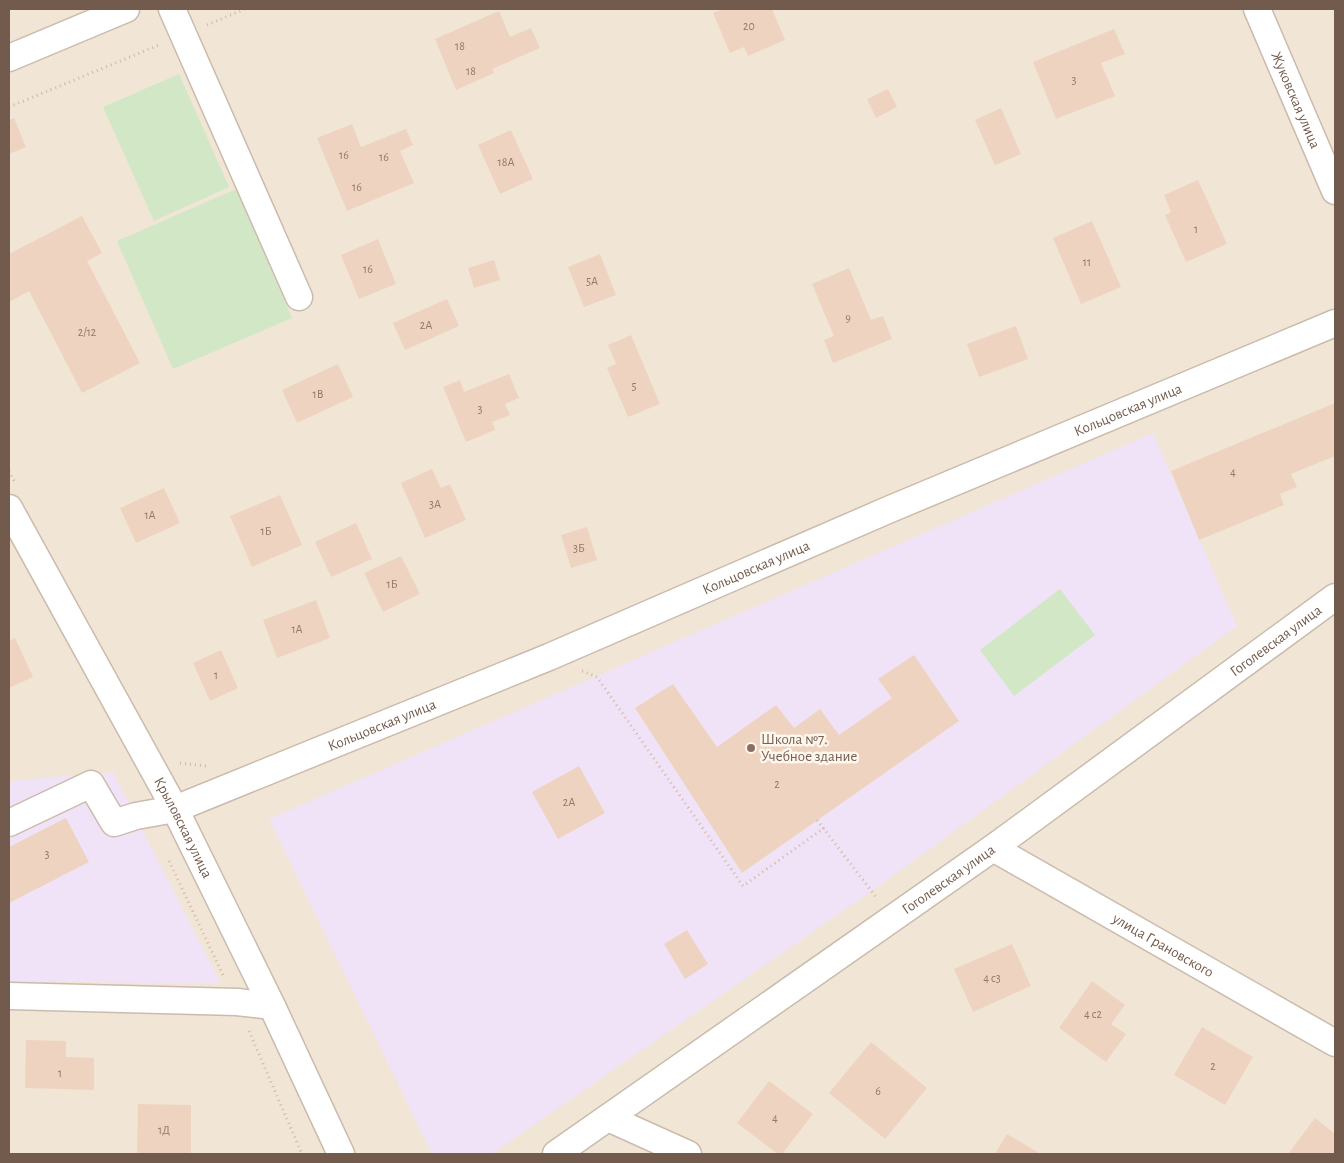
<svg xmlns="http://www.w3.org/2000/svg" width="1344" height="1163" viewBox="0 0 1344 1163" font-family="'Alegreya Sans',sans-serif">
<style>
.residential{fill:#f1e5d5}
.education{fill:#f0e3f7}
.green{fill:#d2e7c6}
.building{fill:#eed4c0}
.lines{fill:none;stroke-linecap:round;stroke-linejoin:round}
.minor-casing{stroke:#cbbbad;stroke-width:29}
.path{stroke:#d2b7a3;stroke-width:3;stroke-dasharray:1 4;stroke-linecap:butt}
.minor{stroke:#fff;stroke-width:26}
.education-dot{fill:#8d6e63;stroke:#fef7ec;stroke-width:2}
.labels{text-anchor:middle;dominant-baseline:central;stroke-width:5;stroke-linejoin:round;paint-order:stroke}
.number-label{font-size:12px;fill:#91796a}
.street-label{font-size:15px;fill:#725b4d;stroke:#fef7ec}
.education-label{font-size:15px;fill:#785e54;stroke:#fef7ec;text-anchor:start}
</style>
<rect width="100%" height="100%" fill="#faf3e6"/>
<!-- residential -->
<path class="residential" d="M 9,9 L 1335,9 L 1335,1154 L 9,1154 Z"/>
<!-- education -->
<path class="education" d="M 1153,433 L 1237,626 L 872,891 L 492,1154 L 432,1154 L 269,819 Z
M 113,772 L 221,984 L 9,981 L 9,781 Z"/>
<!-- green -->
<path class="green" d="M 179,74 L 229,187 L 154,221 L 103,107 Z
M 236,189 L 292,318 L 173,369 L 117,241 Z
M 1060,589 L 1095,635 L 1014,696 L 980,650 Z"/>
<!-- building -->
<path class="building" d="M 723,9 L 772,9 L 785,40 L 748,56 L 744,47 L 730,53 L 713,13 Z
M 499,11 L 510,37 L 531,28 L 540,48 L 492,69 L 494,73 L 456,90 L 435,39 Z
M 1114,29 L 1125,54 L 1101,63 L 1115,96 L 1056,119 L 1033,62 Z
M 888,89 L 897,107 L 876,118 L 867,99 Z
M 1001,108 L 1021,154 L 995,165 L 975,120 Z
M 14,118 L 26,147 L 9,154 L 9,120 Z
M 352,124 L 361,147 L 406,129 L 413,145 L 400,151 L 414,183 L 347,211 L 317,138 Z
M 511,130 L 533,179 L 500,194 L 478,145 Z
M 1198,180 L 1227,244 L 1186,262 L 1165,215 L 1171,212 L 1164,195 Z
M 82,216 L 102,253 L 87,261 L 140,363 L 82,393 L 29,291 L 9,302 L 9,254 Z
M 1092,221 L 1121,287 L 1081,304 L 1053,238 Z
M 378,239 L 396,284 L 359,299 L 341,255 Z
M 600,254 L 616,295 L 584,307 L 568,267 Z
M 494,260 L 500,280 L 474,288 L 468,268 Z
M 849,268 L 871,320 L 883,316 L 892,339 L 833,363 L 824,340 L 834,336 L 812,284 Z
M 447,299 L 459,326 L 405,350 L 393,323 Z
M 1016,326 L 1028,359 L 979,377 L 967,344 Z
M 631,335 L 660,404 L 628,417 L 607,368 L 616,364 L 608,345 Z
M 338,364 L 353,397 L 297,423 L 282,390 Z
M 509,374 L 519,398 L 505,404 L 510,415 L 492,422 L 495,430 L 466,442 L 443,387 L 460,380 L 464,392 Z
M 1335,403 L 1335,456 L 1291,474 L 1297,487 L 1280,494 L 1284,505 L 1199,540 L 1171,471 Z
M 432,469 L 441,488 L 450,484 L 466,520 L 425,538 L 401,483 Z
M 164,488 L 180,523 L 136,543 L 120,508 Z
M 280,495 L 302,545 L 252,567 L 230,516 Z
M 356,523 L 372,559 L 331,577 L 315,542 Z
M 587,527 L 597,560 L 571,568 L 561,535 Z
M 401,556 L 420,594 L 383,612 L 364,573 Z
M 316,600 L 330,638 L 277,658 L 263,620 Z
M 15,638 L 33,677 L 9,688 L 9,641 Z
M 221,650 L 238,688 L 210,701 L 193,663 Z
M 914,655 L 959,721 L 742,873 L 635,708 L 673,684 L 717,747 L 776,705 L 794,728 L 820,709 L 839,735 L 892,698 L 878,679 Z
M 579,766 L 605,813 L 558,839 L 532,792 Z
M 66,818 L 89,862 L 9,903 L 9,847 Z
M 687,930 L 708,964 L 685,979 L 664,944 Z
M 1012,944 L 1031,986 L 973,1012 L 954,969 Z
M 1092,981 L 1125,1005 L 1111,1024 L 1126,1034 L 1106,1062 L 1059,1028 Z
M 1202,1027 L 1253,1057 L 1225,1105 L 1174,1075 Z
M 26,1040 L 66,1041 L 66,1057 L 94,1058 L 94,1090 L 25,1088 Z
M 871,1042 L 927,1088 L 885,1139 L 829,1093 Z
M 769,1081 L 813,1114 L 782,1154 L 778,1154 L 737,1123 Z
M 138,1104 L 191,1105 L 191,1154 L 137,1154 Z
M 1315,1118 L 1335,1134 L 1335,1154 L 1288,1154 Z
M 1007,1134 L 1039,1153 L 1038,1154 L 995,1154 Z"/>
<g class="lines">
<defs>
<g id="minor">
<path d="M 172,9 L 299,297"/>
<path id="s1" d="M 1257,9 L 1335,191"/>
<path d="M 9,58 L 126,9"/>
<path id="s2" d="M 9,508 L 175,809 L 272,1006 L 341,1154"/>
<path id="s3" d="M 9,823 L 91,784 L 114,823 L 136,816 L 175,809 L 549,657 L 888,510 L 1335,323"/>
<path id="s4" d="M 993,848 L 1335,1043"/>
<path d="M 9,996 L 237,1002 L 272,1006"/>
<path d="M 608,1118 L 688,1154"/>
<path id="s5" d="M 556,1154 L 993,848 L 1335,597"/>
</g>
</defs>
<!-- minor casing -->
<use href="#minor" class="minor-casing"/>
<!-- path -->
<path class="path" d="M 207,25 L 245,9
M 9,107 L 159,45
M 9,471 L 16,484
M 582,671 L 597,677 L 743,886 L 824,828
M 180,763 L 206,766
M 817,820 L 876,897
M 169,861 L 223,975
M 249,1031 L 302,1154"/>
<!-- minor -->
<use href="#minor" class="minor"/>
</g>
<!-- markers -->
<circle class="education-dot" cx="751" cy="748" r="5"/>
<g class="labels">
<!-- number labels -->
<g class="number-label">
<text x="749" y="26">20</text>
<text x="460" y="46">18</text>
<text x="471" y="71">18</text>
<text x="1074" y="80">3</text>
<text x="344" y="155">16</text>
<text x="384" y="157">16</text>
<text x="506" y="162">18А</text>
<text x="357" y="187">16</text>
<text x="1196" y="229">1</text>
<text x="1087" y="262">11</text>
<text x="368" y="269">16</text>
<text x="592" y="281">5А</text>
<text x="848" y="318">9</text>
<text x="426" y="325">2А</text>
<text x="87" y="332">2/12</text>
<text x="634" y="386">5</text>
<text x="318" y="394">1В</text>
<text x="480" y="409">3</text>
<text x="1233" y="472">4</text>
<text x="435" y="504">3А</text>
<text x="150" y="515">1А</text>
<text x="266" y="531">1Б</text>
<text x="579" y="548">3Б</text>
<text x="392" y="584">1Б</text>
<text x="297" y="629">1А</text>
<text x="216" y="675">1</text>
<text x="777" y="784">2</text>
<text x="569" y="802">2А</text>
<text x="47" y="854">3</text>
<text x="992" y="978">4 с3</text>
<text x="1093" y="1014">4 с2</text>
<text x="1213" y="1066">2</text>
<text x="60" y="1073">1</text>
<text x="878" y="1091">6</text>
<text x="775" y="1118">4</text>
<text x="164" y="1130">1Д</text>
</g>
<!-- street labels -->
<g class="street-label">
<text stroke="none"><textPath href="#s1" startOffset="99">Жуковская улица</textPath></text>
<text stroke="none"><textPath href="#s3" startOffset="1232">Кольцовская улица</textPath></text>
<text stroke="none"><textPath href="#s3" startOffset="828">Кольцовская улица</textPath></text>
<text stroke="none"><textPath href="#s5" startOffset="884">Гоголевская улица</textPath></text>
<text stroke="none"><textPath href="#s3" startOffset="422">Кольцовская улица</textPath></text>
<text stroke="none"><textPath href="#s2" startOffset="364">Крыловская улица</textPath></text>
<text stroke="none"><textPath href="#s5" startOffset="479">Гоголевская улица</textPath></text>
<text stroke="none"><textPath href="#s4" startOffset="196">улица Грановского</textPath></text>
</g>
<!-- education labels -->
<g class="education-label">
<text x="761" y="739">Школа №7.<tspan x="761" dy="17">Учебное здание</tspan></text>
</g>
</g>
<!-- border -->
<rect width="1344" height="1163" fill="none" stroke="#725b4d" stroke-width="20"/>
</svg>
